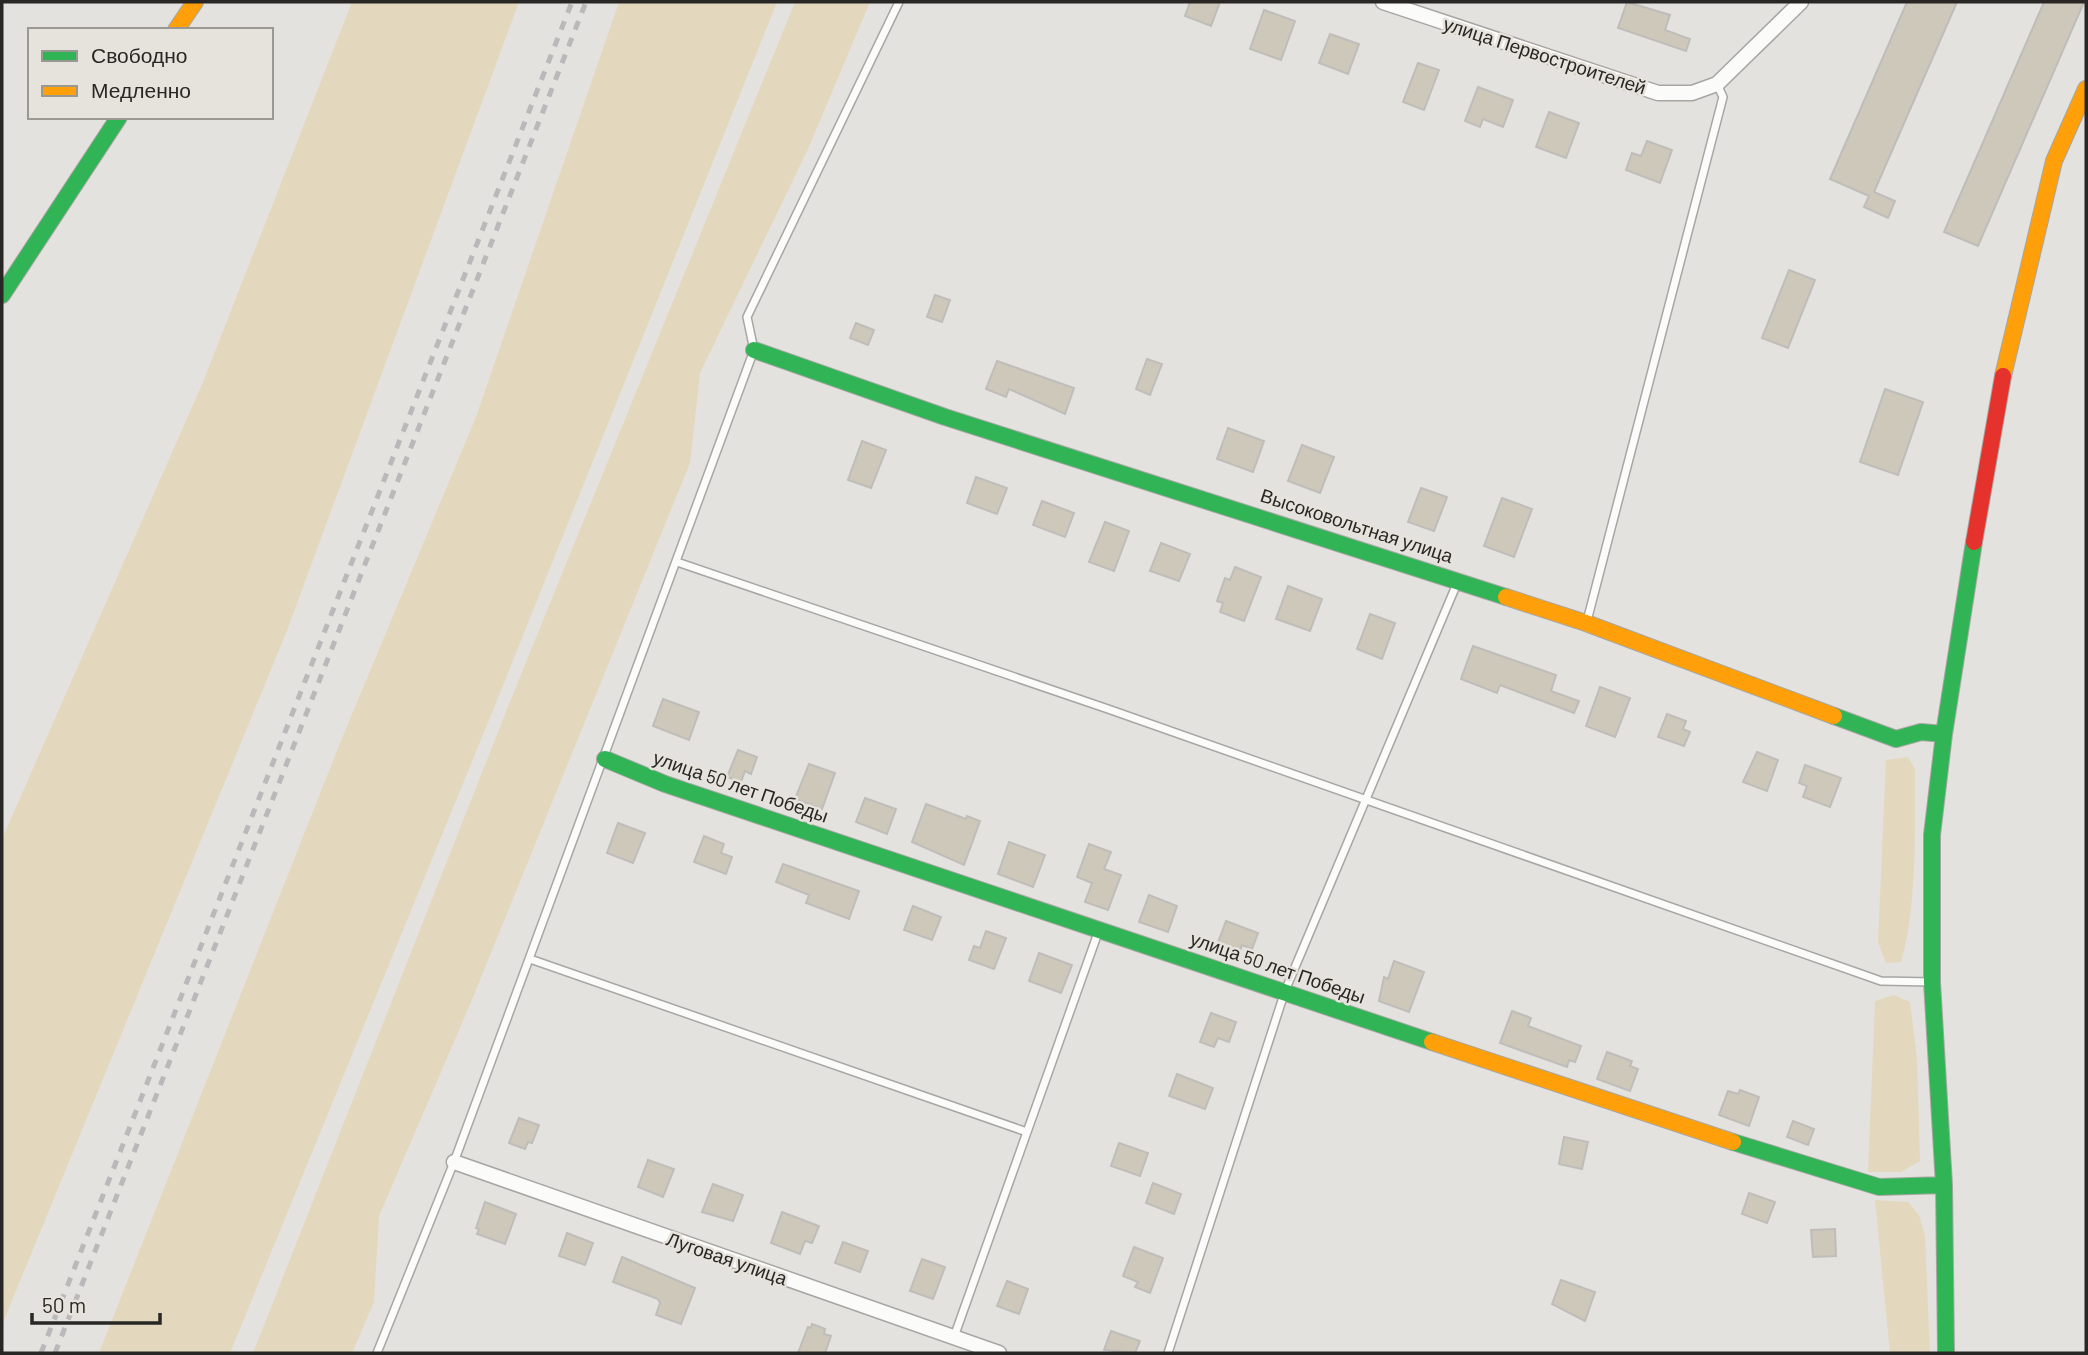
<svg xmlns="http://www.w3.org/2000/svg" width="2088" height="1355" viewBox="0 0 2088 1355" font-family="Barlow,sans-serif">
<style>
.green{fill:#e3d8bd}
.building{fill:#cec8ba;stroke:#bfbdba;stroke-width:2}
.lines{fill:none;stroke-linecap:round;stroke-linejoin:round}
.lane-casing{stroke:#a7a6a3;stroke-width:10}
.street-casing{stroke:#a7a6a3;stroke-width:17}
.fast-casing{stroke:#a7a6a3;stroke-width:18}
.slow-casing{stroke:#a7a6a3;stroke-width:18}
.jam-casing{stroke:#a7a6a3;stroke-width:18}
.lane{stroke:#fbfbfa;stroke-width:7}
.street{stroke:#fbfbfa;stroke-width:14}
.fast{stroke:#30b455;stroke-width:16}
.slow{stroke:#ff9f0a;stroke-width:16}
.jam{stroke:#e5322d;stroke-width:16}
.rail{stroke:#bab9b9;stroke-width:5;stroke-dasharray:9 9;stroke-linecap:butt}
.labels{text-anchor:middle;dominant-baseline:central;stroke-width:5;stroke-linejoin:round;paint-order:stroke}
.street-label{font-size:19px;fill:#292725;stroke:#e6e3dc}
</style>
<rect width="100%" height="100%" fill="#e4e2de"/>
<!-- green -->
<path class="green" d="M 352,2 L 519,2 L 286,633 L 2,1325 L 2,839 L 203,382 Z
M 619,2 L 777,2 L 498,698 L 230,1353 L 99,1353 L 340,743 L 476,417 Z
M 795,2 L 870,2 L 808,149 L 700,373 L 690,463 L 469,1007 L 379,1216 L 374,1302 L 352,1353 L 253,1353 L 511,699 Z
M 1908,757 L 1915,769 C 1915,825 1917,910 1901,962 L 1886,963 L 1878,942 L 1886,760 Z
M 1894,995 L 1910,1002 L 1917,1058 L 1920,1161 L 1901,1172 L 1868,1172 L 1875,1001 Z
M 1875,1200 L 1908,1202 L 1919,1215 L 1925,1236 L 1930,1353 L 1890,1353 Z"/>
<!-- building -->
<path class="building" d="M 1190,2 L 1220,2 L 1211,26 L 1185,16 Z
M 1627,2 L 1670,15 L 1665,30 L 1690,39 L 1686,51 L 1618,28 Z
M 1907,2 L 1957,2 L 1874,192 L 1895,201 L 1888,218 L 1864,207 L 1869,196 L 1830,179 Z
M 2044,2 L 2084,2 L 1978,246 L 1944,232 Z
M 1264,10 L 1295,21 L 1281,60 L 1250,49 Z
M 1330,34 L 1359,44 L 1348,74 L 1319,63 Z
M 1418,63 L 1439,70 L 1424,110 L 1403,102 Z
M 1478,87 L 1513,100 L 1503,127 L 1483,119 L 1480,127 L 1465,121 Z
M 1549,112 L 1579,123 L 1566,158 L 1536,147 Z
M 1647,141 L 1672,150 L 1660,183 L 1626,170 L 1632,153 L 1641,156 Z
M 1789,270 L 1815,280 L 1788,348 L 1762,338 Z
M 935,295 L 950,300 L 942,322 L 927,317 Z
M 856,323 L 874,330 L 868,345 L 850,338 Z
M 1147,359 L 1162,364 L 1150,395 L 1136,389 Z
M 997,361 L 1074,388 L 1065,414 L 1009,389 L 1006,397 L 986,389 Z
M 1885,389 L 1923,402 L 1898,475 L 1860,462 Z
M 1228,428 L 1264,441 L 1253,472 L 1217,459 Z
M 862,441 L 886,450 L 871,488 L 848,480 Z
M 1302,445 L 1334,457 L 1320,493 L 1288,481 Z
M 976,477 L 1007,488 L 997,514 L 967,503 Z
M 1421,488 L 1447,497 L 1434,531 L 1408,522 Z
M 1502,498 L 1532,509 L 1514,557 L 1484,546 Z
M 1042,501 L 1074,513 L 1065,537 L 1033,525 Z
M 1105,522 L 1129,531 L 1114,571 L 1089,562 Z
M 1161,543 L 1190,554 L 1179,581 L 1150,571 Z
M 1235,567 L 1261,577 L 1244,621 L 1220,612 L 1223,603 L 1217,601 L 1225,578 L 1230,580 Z
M 1288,586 L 1322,599 L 1310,631 L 1276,619 Z
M 1370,614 L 1395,623 L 1382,659 L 1357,649 Z
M 1473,646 L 1556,675 L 1551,691 L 1579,701 L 1574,713 L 1500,685 L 1497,693 L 1461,679 Z
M 1600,687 L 1630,698 L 1615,737 L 1586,726 Z
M 663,699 L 699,712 L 689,740 L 653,726 Z
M 1667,714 L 1686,721 L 1683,729 L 1690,732 L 1684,746 L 1658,737 Z
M 738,750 L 757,757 L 751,774 L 745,771 L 741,782 L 727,777 Z
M 1757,752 L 1778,760 L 1767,791 L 1743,782 Z
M 809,764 L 835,773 L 822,809 L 795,799 Z
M 1805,765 L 1841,778 L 1830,807 L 1803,797 L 1807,786 L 1799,783 Z
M 865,798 L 896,809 L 887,834 L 856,822 Z
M 926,804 L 966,819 L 967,816 L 980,821 L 964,865 L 912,842 Z
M 618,823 L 645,833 L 633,863 L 607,853 Z
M 704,836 L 724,844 L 721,853 L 732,857 L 726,874 L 694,862 Z
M 1009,842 L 1045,855 L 1033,887 L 998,874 Z
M 1089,844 L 1111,852 L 1104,869 L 1121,875 L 1108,910 L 1085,902 L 1092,883 L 1077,877 Z
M 783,864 L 859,891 L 849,919 L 806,903 L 809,895 L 776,882 Z
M 1149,895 L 1177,906 L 1168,932 L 1139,922 Z
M 913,906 L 941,917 L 932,940 L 904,930 Z
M 1226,921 L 1258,933 L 1252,949 L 1242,945 L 1238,957 L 1216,948 Z
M 986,931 L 1006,938 L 994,969 L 969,960 L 974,946 L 980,948 Z
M 1039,953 L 1072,965 L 1061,993 L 1029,981 Z
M 1394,961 L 1424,972 L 1409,1012 L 1379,1001 L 1384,977 L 1388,979 Z
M 1512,1011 L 1531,1018 L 1528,1026 L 1581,1046 L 1575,1062 L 1569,1060 L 1567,1067 L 1500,1043 Z
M 1211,1013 L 1236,1022 L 1229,1042 L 1218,1038 L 1214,1047 L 1200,1042 Z
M 1607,1052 L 1632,1061 L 1630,1066 L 1638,1069 L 1630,1091 L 1597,1079 Z
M 1177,1074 L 1213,1088 L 1205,1109 L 1169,1096 Z
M 1740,1090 L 1759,1097 L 1749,1126 L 1719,1115 L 1728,1091 L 1738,1094 Z
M 519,1118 L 539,1125 L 532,1143 L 528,1142 L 525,1149 L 509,1143 Z
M 1793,1121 L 1814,1129 L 1808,1145 L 1787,1137 Z
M 1564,1137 L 1588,1142 L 1582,1169 L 1559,1164 Z
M 1119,1143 L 1148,1153 L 1140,1176 L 1111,1166 Z
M 648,1160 L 674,1169 L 663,1197 L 638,1187 Z
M 1153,1183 L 1181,1194 L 1174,1214 L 1146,1203 Z
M 713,1184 L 743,1195 L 733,1221 L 702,1212 Z
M 1749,1193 L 1775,1202 L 1767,1223 L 1742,1214 Z
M 485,1202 L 516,1214 L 505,1244 L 477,1234 L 479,1229 L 476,1228 Z
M 782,1212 L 819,1226 L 812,1243 L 805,1241 L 800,1254 L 771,1243 Z
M 1835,1229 L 1836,1256 L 1813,1257 L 1811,1230 Z
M 567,1233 L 593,1243 L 585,1265 L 559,1256 Z
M 843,1242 L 868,1251 L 860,1272 L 835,1263 Z
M 1134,1247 L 1163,1258 L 1150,1293 L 1135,1287 L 1138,1282 L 1123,1276 Z
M 622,1257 L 695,1288 L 681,1324 L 656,1315 L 660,1303 L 658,1299 L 613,1282 Z
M 922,1259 L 945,1267 L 933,1299 L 910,1291 Z
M 1561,1280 L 1595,1292 L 1585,1321 L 1552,1304 Z
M 1007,1281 L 1028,1289 L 1019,1314 L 997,1306 Z
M 812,1324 L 825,1329 L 824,1334 L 831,1336 L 825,1353 L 798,1353 L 808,1327 L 811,1328 Z
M 1111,1331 L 1140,1341 L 1135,1353 L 1104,1350 Z"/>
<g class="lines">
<defs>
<path id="lane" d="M 677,562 L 1108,709 L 1881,981 L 1932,982
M 1587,621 L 1723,97 L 1717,84
M 530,959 L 1027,1132
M 954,1337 L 1099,930
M 377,1353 L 454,1162 L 754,350 L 747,317 L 899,2
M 1168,1353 L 1285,991 L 1458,581"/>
<path id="street" d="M 1383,2 L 1658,93 L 1692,93 L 1717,84 L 1801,2
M 454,1162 L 999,1353"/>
<path id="fast" d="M 2,295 L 119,117
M 754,350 L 945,417 L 1506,597
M 1834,716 L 1896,739 L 1921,732 L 1944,734
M 605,759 L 665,784 L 1432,1042
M 1733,1142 L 1879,1187 L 1944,1185
M 1946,1353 L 1944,1185 L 1932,982 L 1932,835 L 1944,734 L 1974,542"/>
<path id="slow" d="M 176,30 L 195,2
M 2003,376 L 2054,161 L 2086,89
M 1506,597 L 1586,623 L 1834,716
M 1432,1042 L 1733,1142"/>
<path id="jam" d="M 1974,542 L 2003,376"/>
</defs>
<!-- lane casing -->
<use href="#lane" class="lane-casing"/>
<!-- street casing -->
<use href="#street" class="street-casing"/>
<!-- fast casing -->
<use href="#fast" class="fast-casing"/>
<!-- slow casing -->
<use href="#slow" class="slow-casing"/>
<!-- jam casing -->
<use href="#jam" class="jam-casing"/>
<!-- lane -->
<use href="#lane" class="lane"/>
<!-- street -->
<use href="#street" class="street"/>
<!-- fast -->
<use href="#fast" class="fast"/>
<!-- slow -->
<use href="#slow" class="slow"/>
<!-- jam -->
<use href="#jam" class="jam"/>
<!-- rail -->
<path class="rail" d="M 41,1353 L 572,2
M 55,1353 L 586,2"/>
</g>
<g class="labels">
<!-- street labels -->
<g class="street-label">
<text transform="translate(1545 55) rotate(18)">улица Первостроителей</text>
<text transform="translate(1357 525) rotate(18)">Высоковольтная улица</text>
<text transform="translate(741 786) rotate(19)">улица 50 лет Победы</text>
<text transform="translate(1278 967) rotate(19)">улица 50 лет Победы</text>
<text transform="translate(727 1258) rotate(19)">Луговая улица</text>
</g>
</g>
<!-- border -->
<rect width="2088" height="1355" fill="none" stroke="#292725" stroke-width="7"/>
<!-- legend -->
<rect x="28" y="28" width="245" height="91" fill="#e6e3dc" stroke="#9a9893" stroke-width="2"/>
<rect x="42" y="51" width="35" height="10" fill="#30b455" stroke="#9a9893" stroke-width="2"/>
<text x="91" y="63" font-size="21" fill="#292725">Свободно</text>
<rect x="42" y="86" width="35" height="10" fill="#ff9f0a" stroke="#9a9893" stroke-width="2"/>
<text x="91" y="98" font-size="21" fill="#292725">Медленно</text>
<!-- scale -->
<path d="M32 1313v10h128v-10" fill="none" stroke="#292725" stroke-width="3.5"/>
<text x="42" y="1313" font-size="21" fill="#292725" stroke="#e6e3dc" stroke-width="5" paint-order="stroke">50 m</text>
</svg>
